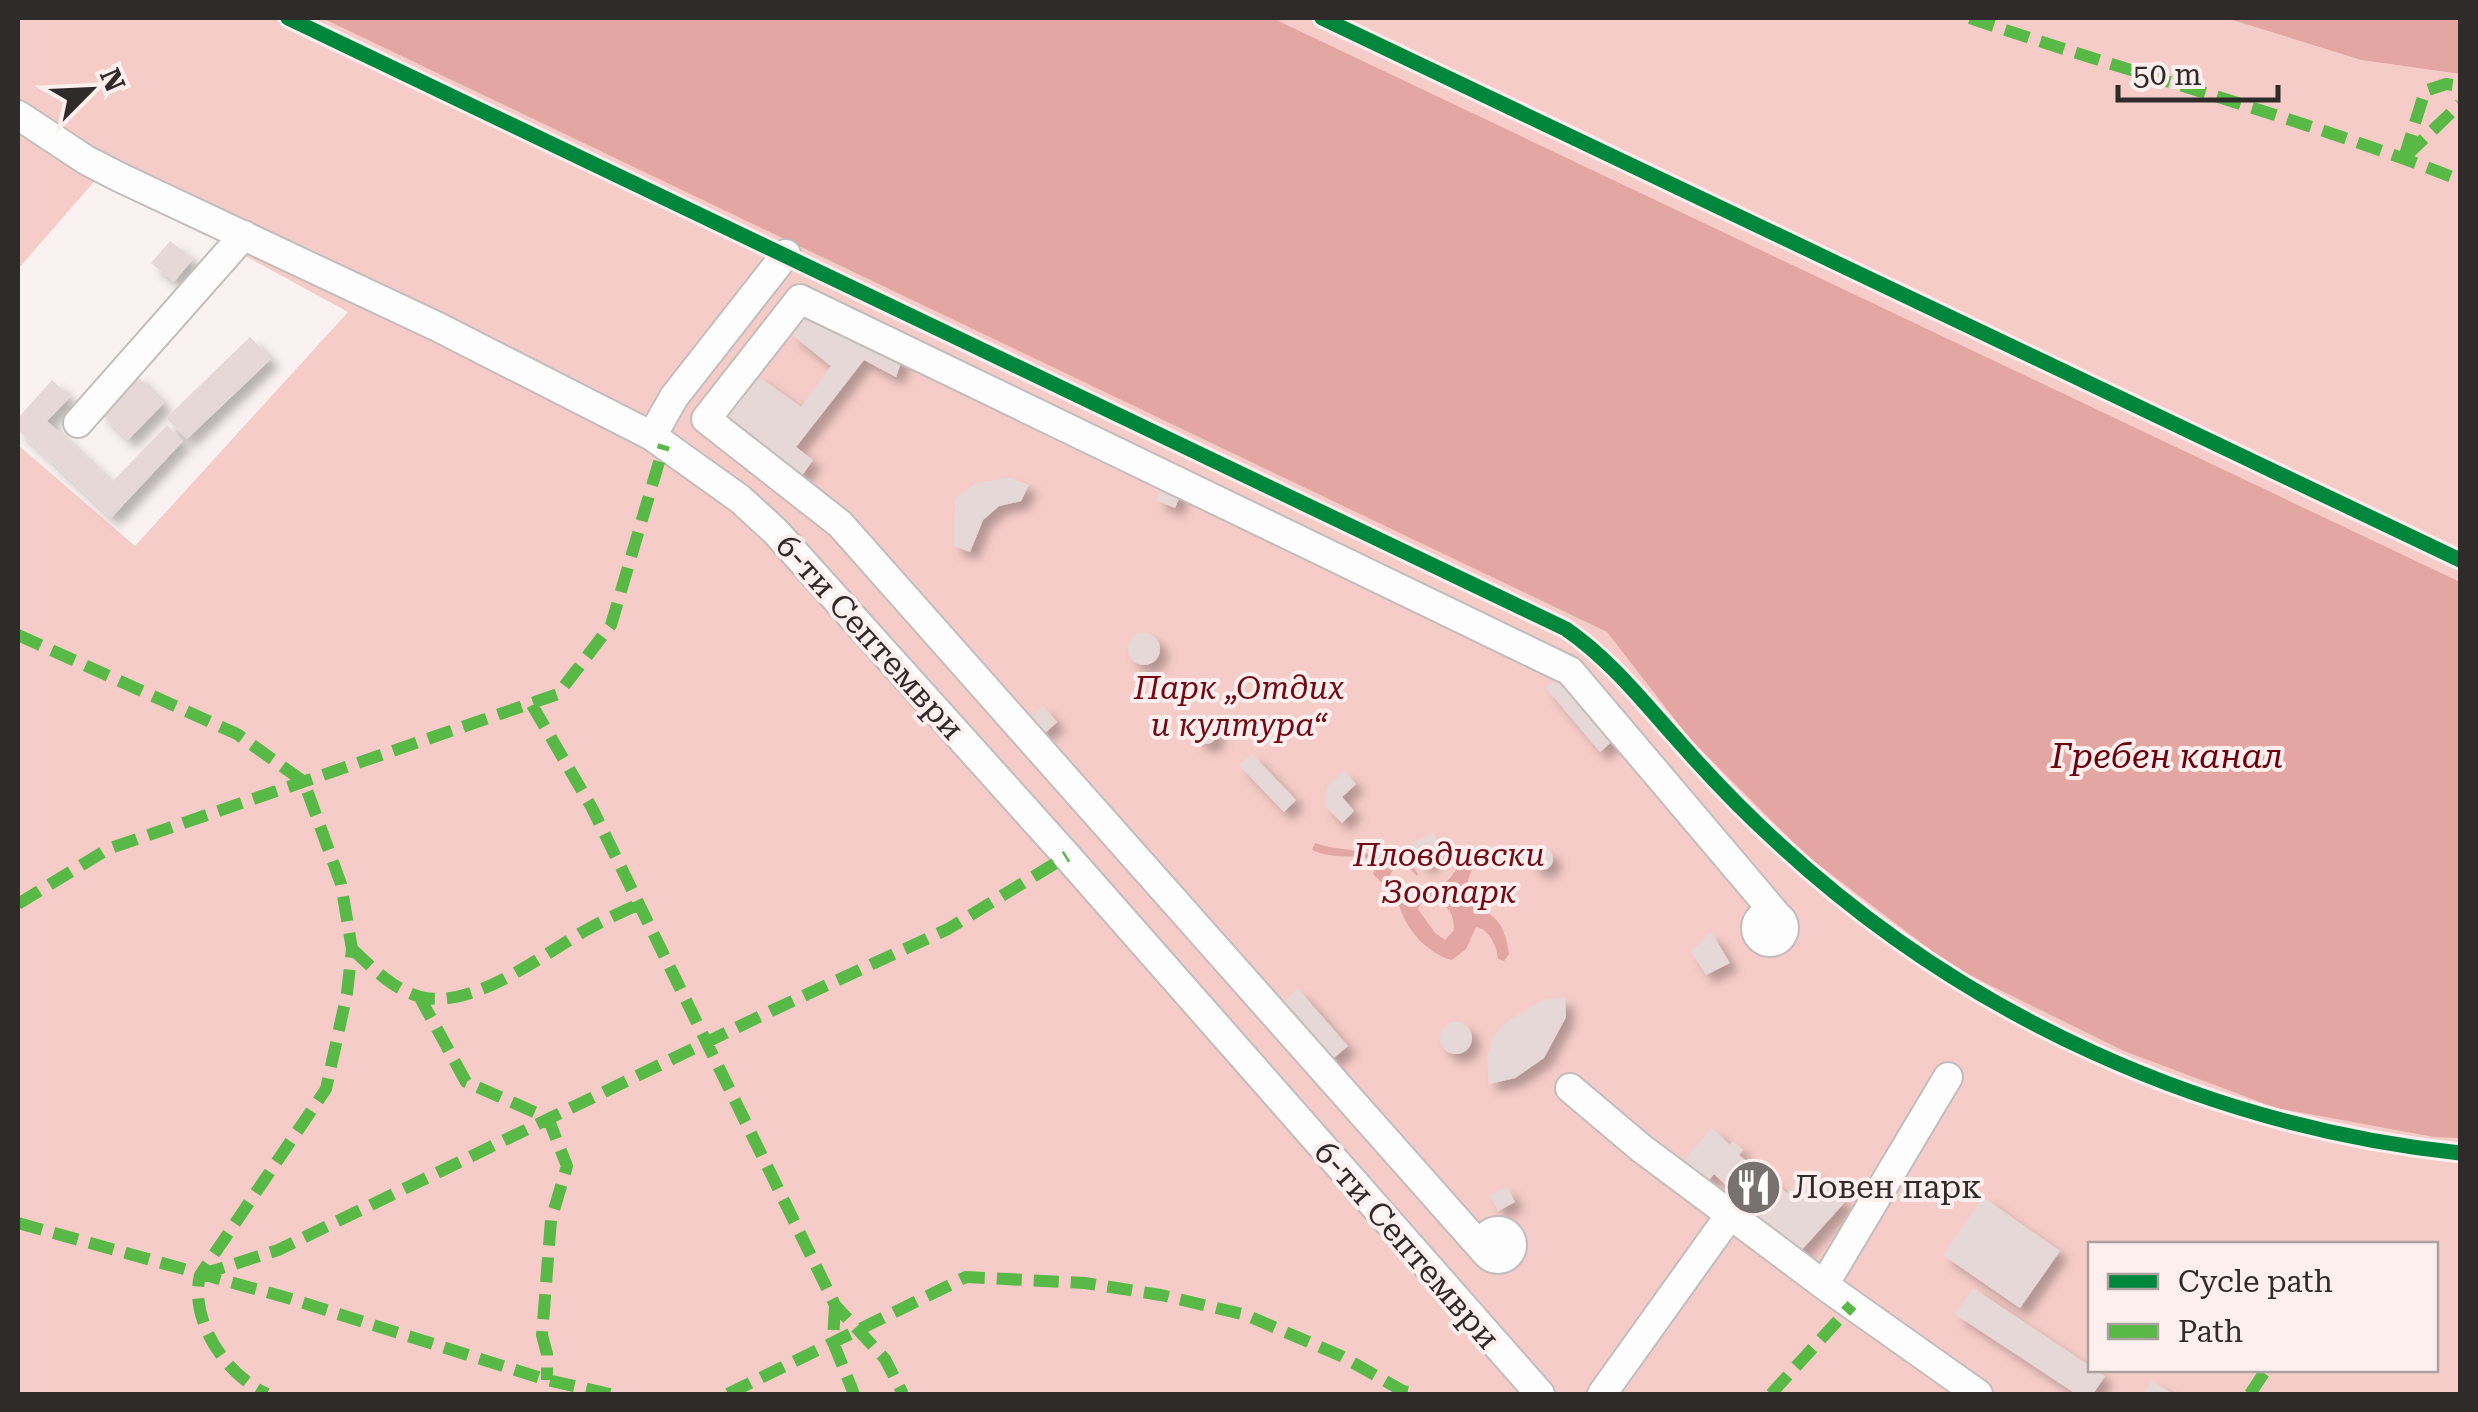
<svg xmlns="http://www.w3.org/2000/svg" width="2478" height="1412" viewBox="0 0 2478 1412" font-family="'Roboto Serif',serif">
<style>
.green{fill:#f6ccc8;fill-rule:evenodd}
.water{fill:#e4a6a2;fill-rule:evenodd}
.building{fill:#e5d8d6;filter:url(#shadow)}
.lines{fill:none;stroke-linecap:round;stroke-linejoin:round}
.minor-casing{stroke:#c2bdbc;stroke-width:32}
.minor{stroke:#fefdfd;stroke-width:28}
.quiet{stroke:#58b947;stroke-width:12;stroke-dasharray:25 12;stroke-linecap:butt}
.cycleway-casing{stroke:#fdefed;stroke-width:21}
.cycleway{stroke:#00873e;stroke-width:15}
.labels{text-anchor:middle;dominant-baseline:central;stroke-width:8;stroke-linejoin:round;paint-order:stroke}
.street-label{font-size:32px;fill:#302b2b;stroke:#fdefed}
.park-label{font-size:32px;font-style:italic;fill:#730a15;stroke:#fdefed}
.poi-label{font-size:32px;fill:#302b2b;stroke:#fdefed;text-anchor:start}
.water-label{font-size:35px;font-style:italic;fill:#6d000f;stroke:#fdefed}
</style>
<defs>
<filter id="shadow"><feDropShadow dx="8" dy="8" stdDeviation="5" flood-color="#0004"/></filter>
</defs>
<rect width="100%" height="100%" fill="#faf2f0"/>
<!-- green -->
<path class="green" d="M 18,18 L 2226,18 L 2361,60 L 2460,74 L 2460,1394 L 18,1394 L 18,445 L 135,546 L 348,312 L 99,176 L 18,269 ZM 2090,1244 L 2436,1244 L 2436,1370 L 2090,1370 Z"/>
<!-- water -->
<path class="water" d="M 322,18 L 1272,18 L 2460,582 L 2460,1138 L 2434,1137 L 2276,1108 L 2124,1051 L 1953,967 L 1807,856 L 1690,739 L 1607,632 Z
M 2226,18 L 2460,18 L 2460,74 L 2361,60 Z
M 1315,843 C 1338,852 1367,847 1385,862 L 1395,860 L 1411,864 L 1418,874 L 1417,876 L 1407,866 L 1395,863 L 1390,866 L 1393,870 L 1384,885 L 1373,874 L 1378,862 C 1355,852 1336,861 1312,850 Z
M 1473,845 L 1478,851 C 1473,872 1458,889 1475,909 C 1499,912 1506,932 1509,954 L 1504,961 L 1498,959 C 1497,946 1489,929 1476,927 L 1466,949 L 1452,960 C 1428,954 1406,930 1399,905 C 1409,895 1416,895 1429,891 C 1451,885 1458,867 1466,848 ZM 1434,901 C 1450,907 1454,914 1454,930 L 1445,940 L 1435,933 L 1418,909 L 1421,904 Z"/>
<!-- building -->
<path class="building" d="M 170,241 L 193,259 L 174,282 L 151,263 Z
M 808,312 L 903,357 L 896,377 L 864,360 L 796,447 L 813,460 L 801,477 L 725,418 L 758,376 L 801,407 L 831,366 L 791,334 Z
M 250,337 L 271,359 L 187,439 L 166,418 Z
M 135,374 L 164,403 L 128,440 L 99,412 Z
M 52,380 L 70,397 L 47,421 L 112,482 L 167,425 L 183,441 L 111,518 L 18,430 L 18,418 Z
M 1010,478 L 1029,485 L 1021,501 L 999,506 L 983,520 L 970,552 L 954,546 L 955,498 L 976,483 Z
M 1164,483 L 1182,491 L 1175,508 L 1156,500 Z
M1128 649a16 16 0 1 1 32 0a16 16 0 1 1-32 0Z
M 1563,674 L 1616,738 L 1600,752 L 1546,688 Z
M 1043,706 L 1057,722 L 1043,735 L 1028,719 Z
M1195 733a11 11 0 1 1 22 0a11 11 0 1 1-22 0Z
M 1252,754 L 1296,800 L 1284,812 L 1239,765 Z
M 1344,771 L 1356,784 L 1342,797 L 1354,811 L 1342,823 L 1325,806 L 1327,787 Z
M 1434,833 L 1439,844 L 1429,849 L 1434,861 L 1422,866 L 1412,843 Z
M1531 859a11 11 0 1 1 22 0a11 11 0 1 1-22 0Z
M 1711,932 L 1730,963 L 1706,975 L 1691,951 Z
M 1298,989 L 1348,1046 L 1328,1063 L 1278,1006 Z
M 1565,997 L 1566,1017 L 1544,1058 L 1515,1078 L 1489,1084 L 1487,1060 L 1492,1039 L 1505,1023 L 1543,1000 Z
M1440 1038a16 16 0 1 1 32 0a16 16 0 1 1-32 0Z
M 1712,1128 L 1730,1145 L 1733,1141 L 1743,1150 L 1739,1155 L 1787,1193 L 1809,1169 L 1845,1202 L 1798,1254 L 1759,1219 L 1769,1207 L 1756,1195 L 1747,1205 L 1714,1174 L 1708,1181 L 1684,1160 Z
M 1507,1187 L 1515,1202 L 1498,1211 L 1490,1195 Z
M 1983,1197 L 2060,1251 L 2020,1308 L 1943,1255 Z
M 1973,1288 L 2105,1376 L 2093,1394 L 2076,1394 L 1955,1314 Z
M 2152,1381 L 2173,1394 L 2143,1394 Z"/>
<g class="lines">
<defs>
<path id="minor" d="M 18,115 L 86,160 L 119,177 L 438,327 L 652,436 L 740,499 L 775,531 L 1067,856 L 1540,1394
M 78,423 L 244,235
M 652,436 L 674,397 L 786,254
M1756 928a14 14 0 1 1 28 0a14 14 0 1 1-28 0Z
M 1570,1088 L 1641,1148 L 1824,1285 L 1948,1077
M1484 1245a14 14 0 1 1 28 0a14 14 0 1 1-28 0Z
M 1487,1254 L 840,524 L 706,419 L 800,299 L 1570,671 L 1780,919
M 1824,1285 L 1978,1394
M 1602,1394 L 1730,1215"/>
</defs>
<!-- minor casing -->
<use href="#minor" class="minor-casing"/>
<!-- minor -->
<use href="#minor" class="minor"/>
<!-- quiet -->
<path class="quiet" d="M 1970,18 C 2133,74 2300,117 2460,180
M 2406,156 L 2460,104
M 2404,158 L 2425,91 L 2446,84 L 2460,86
M 18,635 L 237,734 L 304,782 L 341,884 L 352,949 L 347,993 L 326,1089 L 200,1275 C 189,1321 226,1375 267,1394
M 532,705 L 592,808 L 835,1305 L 885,1359 L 903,1394
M 18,904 L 108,849 L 558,694 L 611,625 L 664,445
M 352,949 C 372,967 393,990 421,997 C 475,1010 545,952 590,928 C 606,919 622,912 639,904
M 419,996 L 466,1082 L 548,1118 L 567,1166 L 551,1220 L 542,1335 L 547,1354 L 547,1380
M 18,1223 L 288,1298 L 547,1380 L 610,1394
M 200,1275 L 278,1250 L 771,1011 L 948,929 L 1067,856
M 835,1305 L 833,1342 L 854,1394
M 728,1394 L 966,1277 L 1085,1283 L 1161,1295 L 1246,1315 L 1341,1356 L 1403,1391 L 1417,1394
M 1771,1394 L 1852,1305
M 2250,1394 L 2266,1370"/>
<defs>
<path id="cycleway" d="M 288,18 L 1566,629 C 1612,661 1645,704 1683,746 C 1713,780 1744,812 1778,843 C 1965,1016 2206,1126 2460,1153
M 1322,18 L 2460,560"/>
</defs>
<!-- cycleway casing -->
<use href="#cycleway" class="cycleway-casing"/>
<!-- cycleway -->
<use href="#cycleway" class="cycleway"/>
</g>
<!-- icons -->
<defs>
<symbol id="restaurant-disc" viewBox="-11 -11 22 22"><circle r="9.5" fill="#777170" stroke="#fdefed"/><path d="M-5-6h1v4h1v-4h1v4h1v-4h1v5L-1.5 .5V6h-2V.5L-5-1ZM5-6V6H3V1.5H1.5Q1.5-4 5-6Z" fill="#fff"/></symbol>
</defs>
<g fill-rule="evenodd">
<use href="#restaurant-disc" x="1722" y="1156" width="63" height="63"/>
</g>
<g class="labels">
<!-- street labels -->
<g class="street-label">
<text transform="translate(870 637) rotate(48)">6-ти Септември</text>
<text transform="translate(1407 1245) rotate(49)">6-ти Септември</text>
</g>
<!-- park labels -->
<g class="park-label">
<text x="1239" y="688">Парк „Отдих<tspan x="1239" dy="37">и култура“</tspan></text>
<text x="1449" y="855">Пловдивски<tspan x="1449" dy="37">Зоопарк</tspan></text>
</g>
<!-- poi labels -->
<g class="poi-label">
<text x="1793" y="1187">Ловен парк</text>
</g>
<!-- water labels -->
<g class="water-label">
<text x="2167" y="756">Гребен канал</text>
</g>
</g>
<!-- border -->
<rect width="2478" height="1412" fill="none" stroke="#302b2b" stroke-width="40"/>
<!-- legend -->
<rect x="2088" y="1242" width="350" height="130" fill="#fdefed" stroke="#aba19f" stroke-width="2.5"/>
<rect x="2108" y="1274" width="50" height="15" fill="#00873e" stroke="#aba19f" stroke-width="2.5"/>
<text x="2178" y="1292" font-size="30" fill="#302b2b">Cycle path</text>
<rect x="2108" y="1324" width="50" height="15" fill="#58b947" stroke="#aba19f" stroke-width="2.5"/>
<text x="2178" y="1342" font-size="30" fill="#302b2b">Path</text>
<!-- north arrow -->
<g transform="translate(90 90) rotate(66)" stroke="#fdefed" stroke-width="8" paint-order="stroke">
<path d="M0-8L18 38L0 25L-18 38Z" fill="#302b2b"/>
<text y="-15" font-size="28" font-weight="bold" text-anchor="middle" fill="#302b2b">N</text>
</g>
<!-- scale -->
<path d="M2118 85v15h160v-15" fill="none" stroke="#302b2b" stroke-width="5"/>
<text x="2133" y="85" font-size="30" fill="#302b2b" stroke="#fdefed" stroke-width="8" paint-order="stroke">50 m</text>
</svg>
